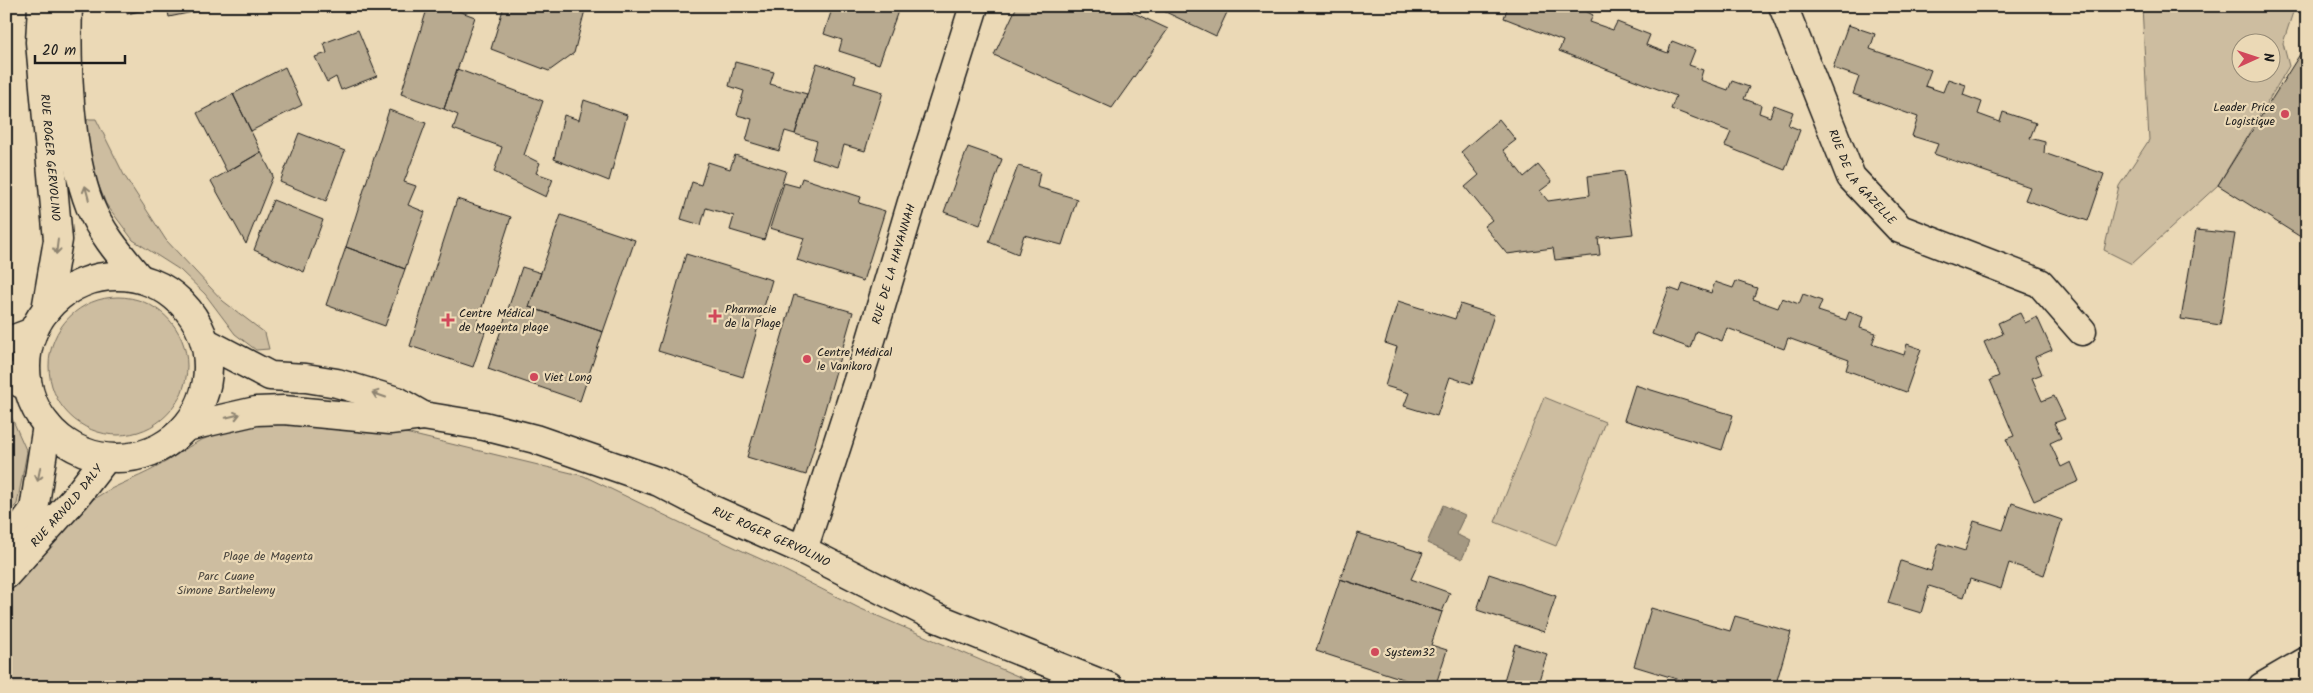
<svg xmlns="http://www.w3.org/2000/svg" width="2313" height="693" viewBox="0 0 2313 693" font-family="Kalam,sans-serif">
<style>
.green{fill:#cdbda0;stroke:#746c5e;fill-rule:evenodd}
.water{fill:#a49882;stroke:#6e6659}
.building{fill:#b8aa90;stroke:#1c1c1c}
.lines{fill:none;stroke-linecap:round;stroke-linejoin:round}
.minor-casing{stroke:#1c1c1c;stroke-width:31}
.major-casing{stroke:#1c1c1c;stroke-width:31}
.minor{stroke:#ebd9b6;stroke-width:28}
.major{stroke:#ebd9b6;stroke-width:28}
.oneway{stroke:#8e8471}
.poi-dot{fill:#d1495b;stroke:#ebd9b6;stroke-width:2}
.labels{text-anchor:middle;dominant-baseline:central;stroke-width:4.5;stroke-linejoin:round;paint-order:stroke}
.poi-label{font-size:12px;fill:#1c1c1c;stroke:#ebd9b6;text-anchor:start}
.street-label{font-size:12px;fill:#1c1c1c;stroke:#ebd9b6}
.park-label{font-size:12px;fill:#48443d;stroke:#ebd9b6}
</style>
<rect width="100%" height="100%" fill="#ebd9b6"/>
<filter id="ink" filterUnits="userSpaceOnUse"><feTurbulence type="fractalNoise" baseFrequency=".02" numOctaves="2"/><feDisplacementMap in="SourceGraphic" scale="10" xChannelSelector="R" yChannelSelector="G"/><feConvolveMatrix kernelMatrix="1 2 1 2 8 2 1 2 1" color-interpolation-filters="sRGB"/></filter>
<g filter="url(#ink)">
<!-- green -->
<path class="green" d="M 2142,6 L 2295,6 L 2283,43 L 2289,66 L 2218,185 L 2132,264 L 2104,250 L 2119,186 L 2149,140 ZM 2240,42 L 2270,42 L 2270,72 L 2240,72 Z
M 88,119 L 96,119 L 124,175 L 166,240 L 223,301 L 265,333 L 269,349 L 256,350 L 235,334 L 205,294 L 180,270 L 133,240 L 106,204 L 92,168 L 83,130 Z
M49 366a69 69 0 1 1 138 0a69 69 0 1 1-138 0Z
M 1544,397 L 1605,422 L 1556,546 L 1495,522 Z
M 6,405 L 27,452 L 17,504 L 6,516 Z
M 257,423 L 393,430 L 584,476 L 681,523 L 776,566 L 859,608 L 1043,687 L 6,687 L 6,595 C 35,567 56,530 87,504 C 108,487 134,480 157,467 C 172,459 185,448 199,441 C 218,433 237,428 257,423 Z"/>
<!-- water -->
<path class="water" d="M 1443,505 L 1465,515 L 1456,534 L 1470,541 L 1462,559 L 1427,543 Z"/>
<!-- building -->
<path class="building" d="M 126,6 L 160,6 L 127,14 Z
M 167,6 L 211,6 L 212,8 L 169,17 Z
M 428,6 L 445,6 L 475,17 L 444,109 L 401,94 Z
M 504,6 L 586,6 L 574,53 L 549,71 L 491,49 Z
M 833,6 L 886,6 L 898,11 L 879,64 L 839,51 L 842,40 L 824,34 Z
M 1017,6 L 1119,6 L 1168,29 L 1112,108 L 994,55 Z
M 1153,6 L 1230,6 L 1216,36 Z
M 1508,6 L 1576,6 L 1593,15 L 1590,22 L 1613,30 L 1617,22 L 1650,35 L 1646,45 L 1668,53 L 1672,41 L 1695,50 L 1689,65 L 1703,70 L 1700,80 L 1728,90 L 1732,81 L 1749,87 L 1744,99 L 1761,105 L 1759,113 L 1770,117 L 1774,105 L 1793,112 L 1788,125 L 1800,130 L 1785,170 L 1725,146 L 1731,132 L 1671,109 L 1676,96 L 1559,51 L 1563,41 L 1504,18 Z
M 1848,25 L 1875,34 L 1870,49 L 1931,70 L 1925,86 L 1943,92 L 1948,79 L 1966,85 L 1963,95 L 1982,102 L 1978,114 L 2000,122 L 2003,112 L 2036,123 L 2030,138 L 2045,142 L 2044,153 L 2104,174 L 2088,221 L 2025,200 L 2030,187 L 1934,154 L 1938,144 L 1912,136 L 1918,117 L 1853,94 L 1859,77 L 1833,68 Z
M 358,30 L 377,76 L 341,90 L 336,77 L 327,82 L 315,57 L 327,53 L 324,43 Z
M 2307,43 L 2307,241 L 2218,185 Z
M 735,62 L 774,72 L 770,84 L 807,94 L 795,134 L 785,131 L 779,151 L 746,141 L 752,119 L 737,115 L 744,91 L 729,86 Z
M 817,63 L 856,76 L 854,83 L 883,92 L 865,151 L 844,145 L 838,167 L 812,159 L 817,141 L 795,134 Z
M 285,67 L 302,105 L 251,131 L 233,94 Z
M 457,69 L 543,101 L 524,155 L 540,163 L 536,173 L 553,179 L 546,197 L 494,172 L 502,147 L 453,129 L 458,115 L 444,109 Z
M 233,94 L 261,152 L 227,172 L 197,113 Z
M 584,100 L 627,115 L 609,181 L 554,159 L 564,115 L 579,120 Z
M 389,110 L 426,123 L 404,182 L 416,186 L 408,205 L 425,212 L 405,269 L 346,247 Z
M 1499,119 L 1516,140 L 1503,150 L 1524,177 L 1538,165 L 1552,182 L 1540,191 L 1548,201 L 1590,195 L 1588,176 L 1624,171 L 1633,234 L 1598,238 L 1600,255 L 1555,260 L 1553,248 L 1507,254 L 1484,226 L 1492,220 L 1465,187 L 1479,175 L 1461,152 Z
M 299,133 L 345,151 L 326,201 L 280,182 Z
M 968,147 L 1002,159 L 980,225 L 944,212 Z
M 261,152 L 273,176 L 246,244 L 211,181 Z
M 735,155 L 786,171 L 764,240 L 730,230 L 734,216 L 706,208 L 701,225 L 681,219 L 692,182 L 701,185 L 708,162 L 730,169 Z
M 1018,166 L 1040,172 L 1037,187 L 1077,199 L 1062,245 L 1024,235 L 1018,254 L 989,242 Z
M 802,178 L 861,197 L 859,203 L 885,211 L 863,281 L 797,260 L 804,238 L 770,228 L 784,183 L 799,187 Z
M 457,199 L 511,217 L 475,329 L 485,332 L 473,367 L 410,346 Z
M 273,200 L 323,220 L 304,272 L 254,250 Z
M 561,215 L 635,240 L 603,332 L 529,307 Z
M 2196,230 L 2235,234 L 2220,325 L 2181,319 Z
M 346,247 L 405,269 L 385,326 L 326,305 Z
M 686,254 L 772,280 L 743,377 L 658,351 Z
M 522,267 L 541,273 L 529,307 L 603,332 L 580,401 L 488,369 Z
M 1736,281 L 1757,288 L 1753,299 L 1778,308 L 1782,298 L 1799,304 L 1803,294 L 1822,301 L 1818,311 L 1846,320 L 1849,312 L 1863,317 L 1860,328 L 1876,333 L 1872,344 L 1904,355 L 1907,344 L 1921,349 L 1906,392 L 1846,370 L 1849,360 L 1788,338 L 1784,349 L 1727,328 L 1722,341 L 1696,331 L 1690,348 L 1652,334 L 1669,288 L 1680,292 L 1683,283 L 1711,293 L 1715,282 L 1733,288 Z
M 794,295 L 853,312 L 806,475 L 747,457 Z
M 1398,301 L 1455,319 L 1460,304 L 1494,315 L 1472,384 L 1450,377 L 1437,416 L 1404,406 L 1409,393 L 1385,386 L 1397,347 L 1385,343 Z
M 2020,313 L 2025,323 L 2037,317 L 2052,350 L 2035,357 L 2042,374 L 2032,378 L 2042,401 L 2054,396 L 2065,419 L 2054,423 L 2061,438 L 2050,443 L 2061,467 L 2071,462 L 2079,481 L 2034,501 L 2006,439 L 2014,436 L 1990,380 L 1999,376 L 1984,342 L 2003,334 L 1998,323 Z
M 1635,385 L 1733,415 L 1722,450 L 1624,420 Z
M 2012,503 L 2062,520 L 2044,575 L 2009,563 L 2001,589 L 1970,579 L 1964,597 L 1929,586 L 1921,613 L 1888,603 L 1901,561 L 1931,571 L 1939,543 L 1965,551 L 1974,521 L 2003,530 Z
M 1358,533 L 1423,553 L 1411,579 L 1450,593 L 1442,612 L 1340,579 Z
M 1489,574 L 1556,596 L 1544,632 L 1477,610 Z
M 1340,579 L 1442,612 L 1431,645 L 1447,650 L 1435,687 L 1428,687 L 1316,651 Z
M 1651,608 L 1730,631 L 1735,616 L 1791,632 L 1775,687 L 1703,687 L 1634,666 Z
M 1515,644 L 1547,654 L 1537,687 L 1502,687 Z"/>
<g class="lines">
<defs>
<g id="minor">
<path id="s1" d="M 1783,6 L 1851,177 L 1900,229 L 2040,283 L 2082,331"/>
<path d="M 6,342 L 33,332"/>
<path d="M 6,376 L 28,387"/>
<path id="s2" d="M 803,550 L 870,343 L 912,202 L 974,6"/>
</g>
<g id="major">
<path id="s3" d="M 42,6 L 40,42 L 58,240 L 46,310"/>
<path d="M 68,6 C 66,64 69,153 90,206 C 101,233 121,256 139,278"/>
<circle cx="117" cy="367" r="91"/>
<path d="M 205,342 L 270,376 L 306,378 L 337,383 L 397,401 L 423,416"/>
<path id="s4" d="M 186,427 L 256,411 L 284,410 L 390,420 L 423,416 L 484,426 L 535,439 L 659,482 L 711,509 L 803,550 L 937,618 L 1109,687"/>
<path d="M 6,547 L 34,510 L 47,425"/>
<path id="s5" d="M 6,575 L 75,498 L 106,458"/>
<path d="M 2262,687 L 2307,661"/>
</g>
</defs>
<!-- minor casing -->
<use href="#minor" class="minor-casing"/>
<!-- major casing -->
<use href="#major" class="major-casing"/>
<!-- minor -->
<use href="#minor" class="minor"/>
<!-- major -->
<use href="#major" class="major"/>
</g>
<!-- one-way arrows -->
<defs><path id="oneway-shaft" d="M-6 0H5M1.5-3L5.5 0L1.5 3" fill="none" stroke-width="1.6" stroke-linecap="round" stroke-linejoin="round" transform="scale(1.25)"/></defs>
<g class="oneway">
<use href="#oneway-shaft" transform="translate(87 193) rotate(-105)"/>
<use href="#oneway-shaft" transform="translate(57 247) rotate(97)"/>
<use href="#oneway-shaft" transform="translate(379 395) rotate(-161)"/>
<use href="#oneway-shaft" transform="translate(233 416) rotate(-13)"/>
<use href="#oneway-shaft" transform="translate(39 474) rotate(101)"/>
</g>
</g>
<!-- markers -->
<g class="poi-dot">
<circle cx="2285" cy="114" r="5"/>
<path d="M712.5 308.5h5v5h5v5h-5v5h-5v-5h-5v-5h5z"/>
<path d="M445.5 312.5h5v5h5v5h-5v5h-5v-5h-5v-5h5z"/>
<circle cx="807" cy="359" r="5"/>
<circle cx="534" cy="377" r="5"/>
<circle cx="1375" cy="652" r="5"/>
</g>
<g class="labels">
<!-- poi labels -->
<g class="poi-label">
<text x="2275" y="107" text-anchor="end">Leader Price<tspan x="2275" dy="14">Logistique</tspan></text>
<text x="725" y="309">Pharmacie<tspan x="725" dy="14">de la Plage</tspan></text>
<text x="459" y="313">Centre Médical<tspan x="459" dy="14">de Magenta plage</tspan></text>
<text x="817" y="352">Centre Médical<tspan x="817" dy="14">le Vanikoro</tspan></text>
<text x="544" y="377">Viet Long</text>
<text x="1385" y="652">System32</text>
</g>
<!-- street labels -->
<g class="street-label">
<text stroke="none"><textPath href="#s3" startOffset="152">RUE ROGER GERVOLINO</textPath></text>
<text stroke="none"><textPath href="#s1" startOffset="190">RUE DE LA GAZELLE</textPath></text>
<text stroke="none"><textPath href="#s2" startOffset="300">RUE DE LA HAVANNAH</textPath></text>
<text stroke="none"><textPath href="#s5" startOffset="92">RUE ARNOLD DALY</textPath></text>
<text stroke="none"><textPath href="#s4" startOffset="610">RUE ROGER GERVOLINO</textPath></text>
</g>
<!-- park labels -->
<g class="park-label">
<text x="268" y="556">Plage de Magenta</text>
<text x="226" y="576">Parc Cuane<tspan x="226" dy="14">Simone Barthelemy</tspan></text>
</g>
</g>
<!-- margin -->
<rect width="2313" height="693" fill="none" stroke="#ebd9b6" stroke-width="25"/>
<rect x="12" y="12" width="2288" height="668" fill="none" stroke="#1c1c1c" stroke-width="2" filter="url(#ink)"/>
<!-- north arrow -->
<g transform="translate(2256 58) rotate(87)"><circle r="24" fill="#ebd9b6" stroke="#988d78"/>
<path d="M0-4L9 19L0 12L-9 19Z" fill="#d1495b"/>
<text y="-8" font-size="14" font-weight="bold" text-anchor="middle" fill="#1c1c1c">N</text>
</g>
<!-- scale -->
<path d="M35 55v8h90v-8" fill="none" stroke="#1c1c1c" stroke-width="2.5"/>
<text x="42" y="55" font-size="15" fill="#1c1c1c" stroke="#ebd9b6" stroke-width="4" paint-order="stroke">20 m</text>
</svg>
